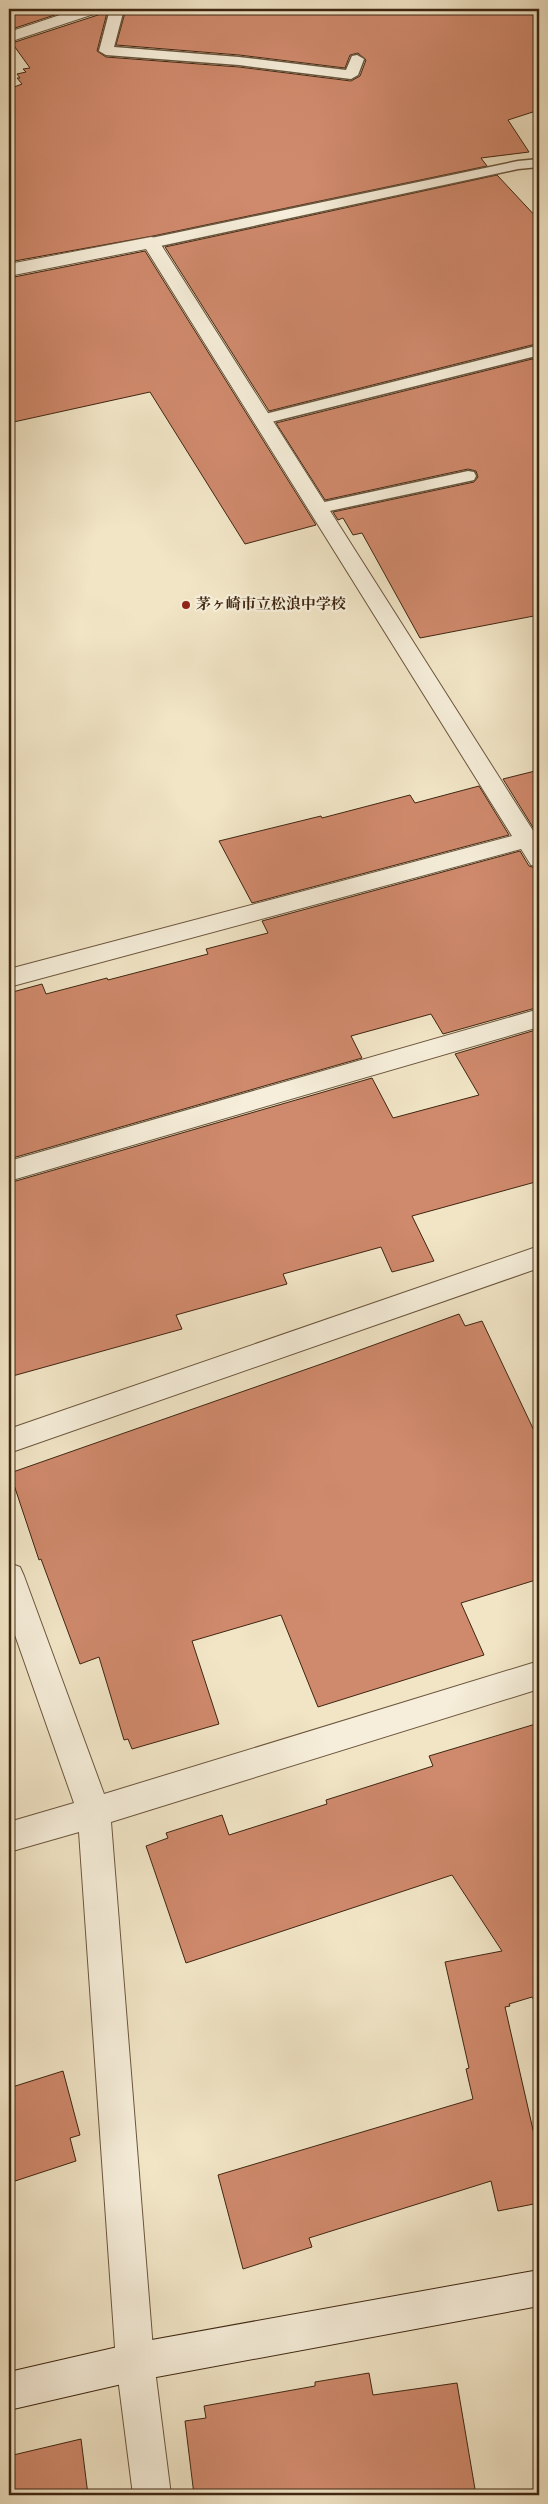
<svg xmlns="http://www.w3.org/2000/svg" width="548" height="2504" viewBox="0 0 548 2504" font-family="'Old Standard TT','Noto Serif JP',serif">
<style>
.building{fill:#cf896c;stroke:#3f2611}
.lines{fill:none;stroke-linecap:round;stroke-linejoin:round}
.lane-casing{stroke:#6c563e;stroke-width:3}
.street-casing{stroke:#6c563e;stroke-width:2}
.secondary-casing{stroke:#3f2611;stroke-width:2}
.lane{fill:#f6eeda;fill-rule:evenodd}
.street{fill:#f6eeda;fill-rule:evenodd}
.secondary{fill:#f6eeda;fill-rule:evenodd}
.poi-dot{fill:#8f2418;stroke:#f6eeda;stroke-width:2}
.labels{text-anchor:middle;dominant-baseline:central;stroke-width:4.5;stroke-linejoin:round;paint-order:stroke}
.far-poi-label{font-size:15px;font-weight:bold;fill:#3f2611;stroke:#f6eeda;text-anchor:start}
</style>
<rect width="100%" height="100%" fill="#f1e5c6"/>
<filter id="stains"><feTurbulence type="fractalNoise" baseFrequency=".004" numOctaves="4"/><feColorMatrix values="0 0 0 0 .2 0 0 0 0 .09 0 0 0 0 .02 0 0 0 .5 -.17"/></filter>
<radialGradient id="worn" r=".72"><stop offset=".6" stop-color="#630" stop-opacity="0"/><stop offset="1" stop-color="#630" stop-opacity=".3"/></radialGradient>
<!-- building -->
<path class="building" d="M 9,9 L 73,9 L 9,30 Z
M 104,9 L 108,9 L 97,51 L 106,57 L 239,67 L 351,81 L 360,76 L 366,60 L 358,53 L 350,55 L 345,68 L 239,55 L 116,45 L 126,9 L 539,9 L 539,110 L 508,120 L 529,152 L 481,158 L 487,166 L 153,236 L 9,262 L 9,89 L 22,84 L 17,78 L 20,78 L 17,74 L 26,72 L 23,69 L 30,68 L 12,43 L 101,14 Z
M 497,175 L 539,220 L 539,345 L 536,344 L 269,411 L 165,247 Z
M 145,251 L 316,525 L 245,544 L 150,392 L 9,423 L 9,278 Z
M 532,359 L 539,362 L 539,615 L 420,638 L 362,533 L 353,535 L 343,518 L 338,520 L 333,512 L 474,482 L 478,477 L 476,471 L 468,469 L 325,500 L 276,423 Z
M 539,770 L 539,837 L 503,779 Z
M 479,786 L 509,835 L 252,903 L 219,841 L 321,816 L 322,818 L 410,795 L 415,803 Z
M 520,851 L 529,866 L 539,869 L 539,1007 L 443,1034 L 431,1014 L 351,1036 L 362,1058 L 9,1159 L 9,993 L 42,984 L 46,994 L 107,978 L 108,980 L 208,954 L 206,949 L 268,933 L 262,921 Z
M 539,1029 L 539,1181 L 412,1216 L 434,1261 L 392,1272 L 381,1247 L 283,1274 L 287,1284 L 176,1315 L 182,1329 L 9,1377 L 9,1183 L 372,1078 L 393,1118 L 479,1095 L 455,1054 Z
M 459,1314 L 465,1326 L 482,1321 L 539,1441 L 539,1579 L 461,1603 L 484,1655 L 318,1707 L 281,1615 L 192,1641 L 219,1724 L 132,1749 L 128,1739 L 124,1740 L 99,1657 L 80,1664 L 41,1559 L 39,1560 L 10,1473 L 327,1362 Z
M 539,1723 L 539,2008 L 532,1997 L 509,2004 L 510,2006 L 505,2007 L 539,2156 L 539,2203 L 498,2211 L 491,2181 L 309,2238 L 312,2247 L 243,2269 L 218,2175 L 473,2099 L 466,2069 L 469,2068 L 445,1962 L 502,1951 L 452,1875 L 186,1963 L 146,1846 L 168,1838 L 166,1833 L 222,1815 L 229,1835 L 327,1804 L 326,1800 L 433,1766 L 429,1756 Z
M 63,2071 L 80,2135 L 70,2138 L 76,2161 L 9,2183 L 9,2088 Z
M 369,2373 L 373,2395 L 457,2383 L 476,2495 L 194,2495 L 185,2421 L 206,2418 L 204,2406 L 315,2386 L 315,2382 Z
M 81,2439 L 88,2495 L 9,2495 L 9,2456 Z"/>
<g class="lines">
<defs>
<path id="lane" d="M 110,9 L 124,9 L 114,47 L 239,57 L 346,70 L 352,56 L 357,55 L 364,59 L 358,75 L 351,79 L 239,65 L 106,55 L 99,51 Z
M 539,159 L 539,167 L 518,169 L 151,248 L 143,243 L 151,238 L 518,161 Z
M 536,346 L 539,347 L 539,360 L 532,357 L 263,424 L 255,419 L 257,416 Z
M 468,471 L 474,472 L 476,476 L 474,480 L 320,513 L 314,512 L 311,508 L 314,504 L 320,503 Z"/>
<path id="street" d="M 78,9 L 102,9 L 100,12 L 9,42 L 9,32 Z
M 151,237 L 158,239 L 160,243 L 539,840 L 539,867 L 531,865 L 521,849 L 9,987 L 9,969 L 512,836 L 146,249 L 9,276 L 9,264 Z
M 539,1009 L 539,1027 L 9,1181 L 9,1161 Z
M 539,1246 L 539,1268 L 9,1453 L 9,1429 Z
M 9,1563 L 20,1567 L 24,1576 L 104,1794 L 539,1661 L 539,1689 L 111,1822 L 154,2362 L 171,2495 L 133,2495 L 116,2362 L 79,1832 L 9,1852 L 9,1822 L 74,1803 L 9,1618 Z"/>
<path id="secondary" d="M 539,2270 L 539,2306 L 135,2381 L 9,2410 L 9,2372 L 135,2343 Z"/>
</defs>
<!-- lane casing -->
<use href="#lane" class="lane-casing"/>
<!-- street casing -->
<use href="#street" class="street-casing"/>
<!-- secondary casing -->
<use href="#secondary" class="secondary-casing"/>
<!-- lane -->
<use href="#lane" class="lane"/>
<!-- street -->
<use href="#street" class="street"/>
<!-- secondary -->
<use href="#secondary" class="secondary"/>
</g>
<!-- markers -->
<circle class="poi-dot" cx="186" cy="605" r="5"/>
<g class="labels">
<!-- far-poi labels -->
<g class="far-poi-label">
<text x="196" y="605">茅ヶ崎市立松浪中学校</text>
</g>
</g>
<!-- margin -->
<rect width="548" height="2504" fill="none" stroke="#f1e5c6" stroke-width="30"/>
<rect x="10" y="10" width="528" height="2484" fill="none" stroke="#3f2611" stroke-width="2.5"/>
<rect x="15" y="15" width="518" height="2474" fill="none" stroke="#3f2611"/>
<rect width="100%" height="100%" filter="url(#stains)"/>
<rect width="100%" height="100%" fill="url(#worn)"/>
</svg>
